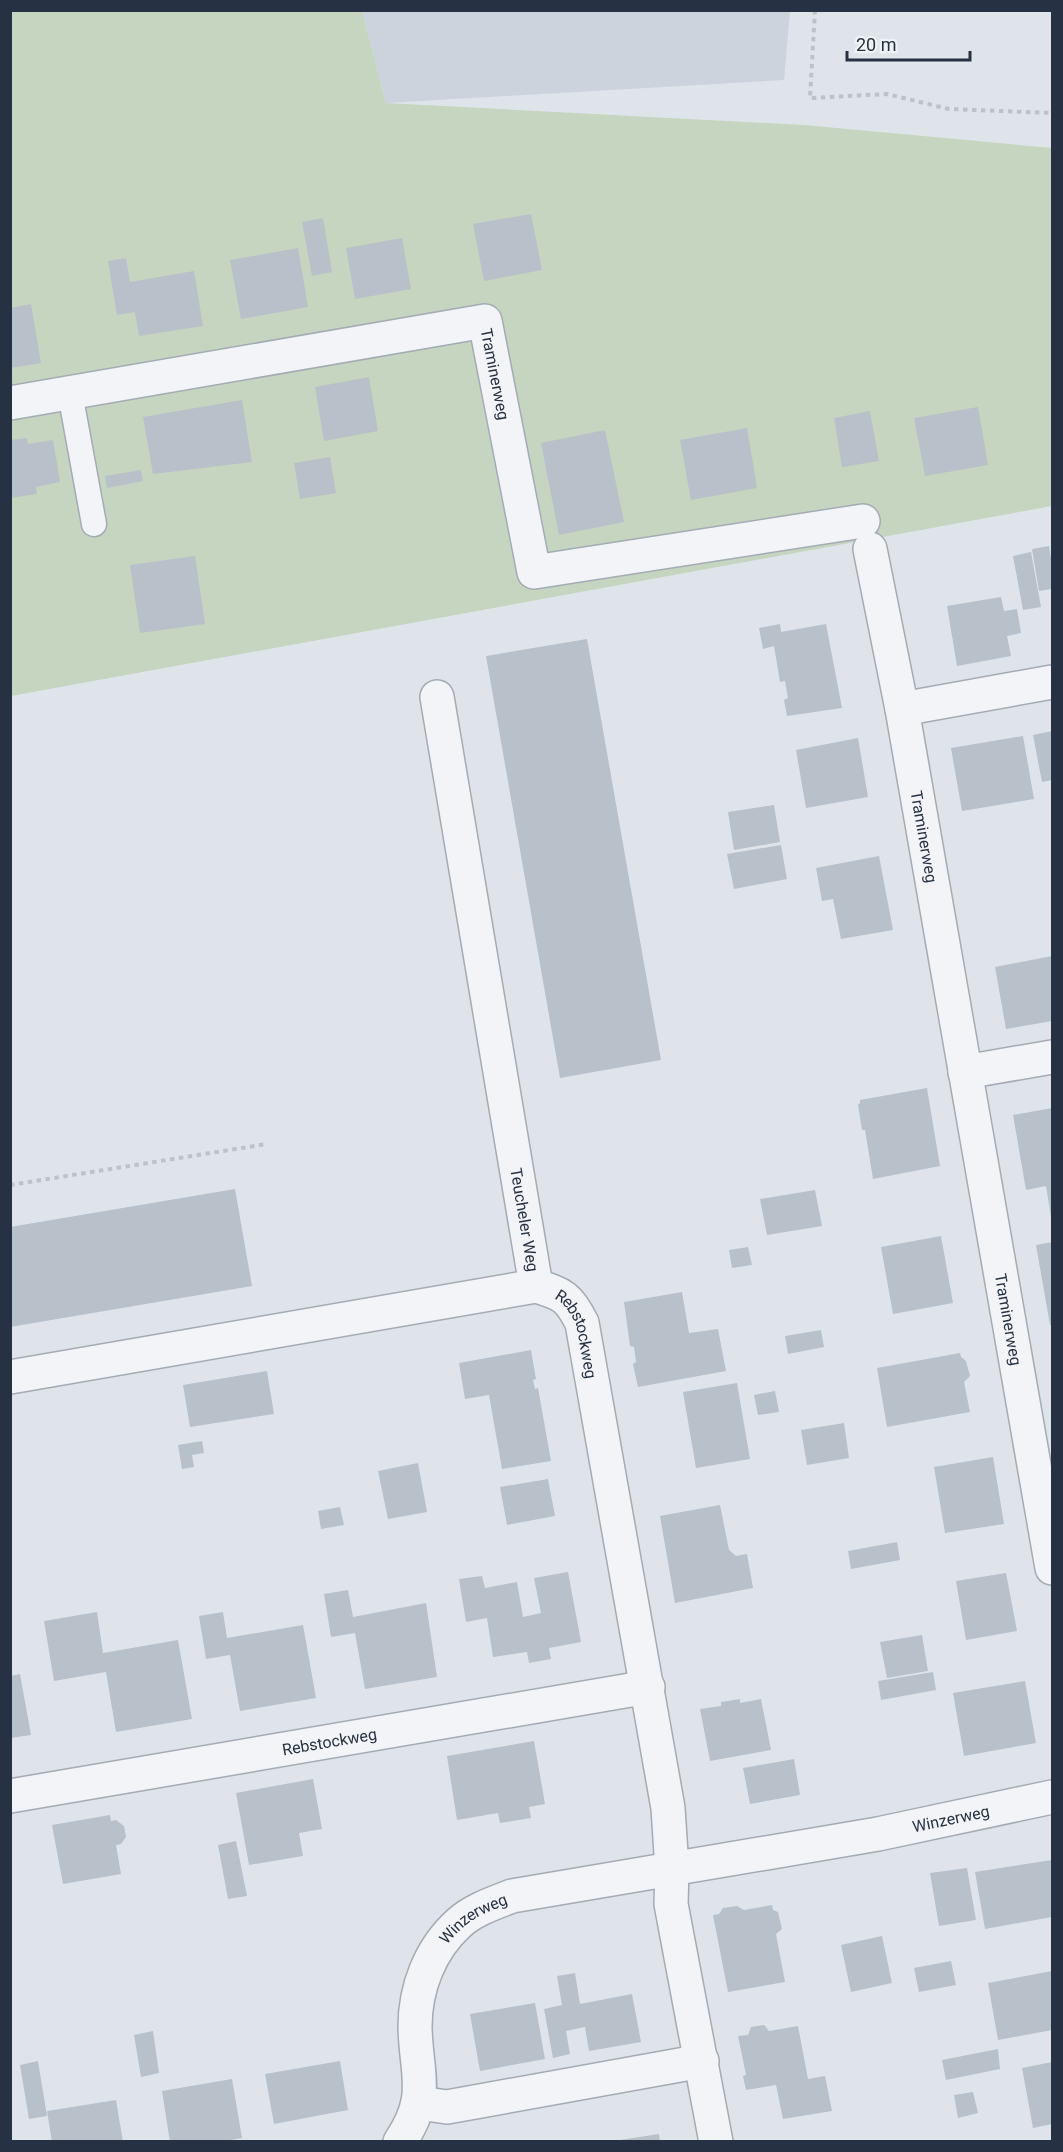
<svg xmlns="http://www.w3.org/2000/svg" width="1063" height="2152" viewBox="0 0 1063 2152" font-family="Roboto,sans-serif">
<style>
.built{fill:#cdd3dc}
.green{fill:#c6d5bf}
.building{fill:#b8c0ca}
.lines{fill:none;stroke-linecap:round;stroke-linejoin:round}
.lane-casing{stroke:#a4abb5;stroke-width:27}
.street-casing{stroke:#a4abb5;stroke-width:36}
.path{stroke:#bdc2c9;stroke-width:4;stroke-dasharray:4.5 4.5;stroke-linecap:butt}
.lane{stroke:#f2f4f8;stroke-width:24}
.street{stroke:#f2f4f8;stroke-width:33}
.labels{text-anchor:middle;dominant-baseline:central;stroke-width:5;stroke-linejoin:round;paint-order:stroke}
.street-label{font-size:16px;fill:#263243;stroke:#eff3f7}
</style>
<rect width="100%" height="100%" fill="#dfe4ea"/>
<!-- built -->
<path class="built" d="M 362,11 L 790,11 L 784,80 L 386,103 Z"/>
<!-- green -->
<path class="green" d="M 11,11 L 362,11 L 386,103 L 804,125 L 1052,148 L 1052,506 L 11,696 Z"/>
<!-- building -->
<path class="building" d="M 531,214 L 542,270 L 484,281 L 473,224 Z
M 323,218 L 332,272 L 312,276 L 302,222 Z
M 402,238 L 411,289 L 355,299 L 346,248 Z
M 298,248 L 308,307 L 241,319 L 230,260 Z
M 126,258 L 130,282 L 194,271 L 203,326 L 139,336 L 135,312 L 117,315 L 108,261 Z
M 31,304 L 41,363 L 10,368 L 10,308 Z
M 369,377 L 378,431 L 324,441 L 315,387 Z
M 242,400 L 252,462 L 153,474 L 143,417 Z
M 978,407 L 988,465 L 925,476 L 914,418 Z
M 870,411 L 879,461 L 842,467 L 834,418 Z
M 747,428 L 757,488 L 691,500 L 680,440 Z
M 605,430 L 624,522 L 559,535 L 541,443 Z
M 27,438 L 28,444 L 53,440 L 60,482 L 36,487 L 37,494 L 10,498 L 10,440 Z
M 330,457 L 336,493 L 300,499 L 294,463 Z
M 141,470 L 143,481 L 107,488 L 105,476 Z
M 1049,546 L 1052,564 L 1052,589 L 1039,591 L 1032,549 Z
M 1031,552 L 1041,607 L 1023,610 L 1013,556 Z
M 195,556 L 205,624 L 140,633 L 130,565 Z
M 1001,597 L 1004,611 L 1017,609 L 1021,633 L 1007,636 L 1011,656 L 957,666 L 947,606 Z
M 780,624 L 781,632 L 826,624 L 842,708 L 787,716 L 784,700 L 788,698 L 785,681 L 780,682 L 774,646 L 763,649 L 759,628 Z
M 587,639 L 661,1060 L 560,1078 L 486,656 Z
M 1052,731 L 1052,780 L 1042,782 L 1033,735 Z
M 1023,736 L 1034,799 L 962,811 L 951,748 Z
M 858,738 L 868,797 L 806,808 L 796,750 Z
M 774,805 L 780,842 L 734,850 L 728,812 Z
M 781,845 L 787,879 L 734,889 L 727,854 Z
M 879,856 L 893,930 L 841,939 L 833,899 L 822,901 L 816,868 Z
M 1052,956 L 1052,1021 L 1006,1029 L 995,967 Z
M 927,1088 L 940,1166 L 873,1179 L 865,1130 L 862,1130 L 858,1105 L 860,1103 L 860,1100 Z
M 1052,1108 L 1052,1217 L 1051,1217 L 1046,1186 L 1026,1190 L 1013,1115 Z
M 235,1189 L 252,1286 L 10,1327 L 10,1227 Z
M 815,1190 L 822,1226 L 767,1235 L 760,1199 Z
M 941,1236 L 953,1303 L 893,1314 L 881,1247 Z
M 1052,1242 L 1052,1325 L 1050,1325 L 1036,1245 Z
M 748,1247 L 752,1265 L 732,1268 L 729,1250 Z
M 682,1292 L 689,1333 L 718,1329 L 726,1371 L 638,1387 L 633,1364 L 636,1362 L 634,1347 L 630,1346 L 624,1302 Z
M 821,1330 L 824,1347 L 788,1354 L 785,1336 Z
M 531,1350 L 536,1379 L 533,1380 L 535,1389 L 538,1388 L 551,1461 L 502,1469 L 489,1395 L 465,1399 L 459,1363 Z
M 960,1353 L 961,1357 L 966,1361 L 970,1376 L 964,1382 L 970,1412 L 887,1427 L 877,1368 Z
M 267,1371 L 274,1414 L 190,1427 L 183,1385 Z
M 737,1383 L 750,1459 L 696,1468 L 683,1392 Z
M 775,1391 L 779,1412 L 758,1415 L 754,1395 Z
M 844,1423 L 849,1458 L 807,1465 L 801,1430 Z
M 202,1441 L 204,1453 L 192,1455 L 194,1467 L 182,1469 L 178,1445 Z
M 993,1457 L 1004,1524 L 945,1533 L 934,1467 Z
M 418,1463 L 427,1512 L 388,1519 L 378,1471 Z
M 548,1479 L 555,1516 L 507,1525 L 500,1487 Z
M 720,1505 L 729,1550 L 736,1556 L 747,1554 L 753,1588 L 675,1603 L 660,1516 Z
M 340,1507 L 344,1525 L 321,1529 L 318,1511 Z
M 897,1542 L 900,1560 L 851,1569 L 848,1551 Z
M 568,1572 L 581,1642 L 549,1648 L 551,1659 L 529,1663 L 527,1652 L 493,1657 L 487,1618 L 466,1622 L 459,1579 L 482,1576 L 485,1588 L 517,1582 L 523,1617 L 541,1613 L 534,1578 Z
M 1006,1573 L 1017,1631 L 966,1640 L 956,1581 Z
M 348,1590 L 353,1617 L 426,1603 L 437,1677 L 365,1689 L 355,1633 L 331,1637 L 324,1594 Z
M 97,1612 L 103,1653 L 178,1640 L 192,1719 L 116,1732 L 106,1672 L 54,1681 L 44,1621 Z
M 223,1612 L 227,1638 L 303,1625 L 316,1698 L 240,1711 L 230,1655 L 206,1659 L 199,1616 Z
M 922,1635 L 928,1671 L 887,1678 L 880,1642 Z
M 933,1672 L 936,1690 L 881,1700 L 878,1681 Z
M 20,1674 L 31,1735 L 10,1738 L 10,1676 Z
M 1025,1681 L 1036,1743 L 964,1756 L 953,1693 Z
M 740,1699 L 740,1703 L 761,1699 L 771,1750 L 710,1761 L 700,1709 L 721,1706 L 721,1702 Z
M 534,1741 L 545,1804 L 529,1807 L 531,1818 L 500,1823 L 498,1813 L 457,1820 L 447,1756 Z
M 794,1759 L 800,1795 L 750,1804 L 743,1768 Z
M 313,1779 L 322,1829 L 299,1833 L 303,1856 L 249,1865 L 236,1793 Z
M 110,1815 L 111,1821 L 116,1820 L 124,1826 L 126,1837 L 121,1844 L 116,1845 L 121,1874 L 63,1884 L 52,1825 Z
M 236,1841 L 247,1896 L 228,1899 L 218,1845 Z
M 1052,1860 L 1052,1917 L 985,1929 L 975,1872 Z
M 967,1868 L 976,1920 L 939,1926 L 930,1873 Z
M 772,1905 L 773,1910 L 778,1912 L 782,1929 L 776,1934 L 785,1982 L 728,1992 L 713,1915 L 719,1914 L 723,1908 L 737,1906 L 744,1910 Z
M 882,1936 L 892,1983 L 851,1992 L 841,1945 Z
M 951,1961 L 956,1985 L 919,1992 L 914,1968 Z
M 1052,1971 L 1052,2030 L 998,2040 L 988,1983 Z
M 575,1973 L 580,2004 L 632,1994 L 641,2042 L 589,2051 L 585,2027 L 566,2031 L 570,2054 L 553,2058 L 544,2009 L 562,2005 L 557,1976 Z
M 535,2003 L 545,2059 L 480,2071 L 470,2014 Z
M 764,2025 L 769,2031 L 798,2026 L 808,2079 L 825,2076 L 832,2111 L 783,2119 L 776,2085 L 746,2090 L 743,2076 L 746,2075 L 738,2036 L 748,2035 L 751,2027 Z
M 153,2031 L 159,2073 L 141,2077 L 134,2035 Z
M 998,2049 L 1000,2069 L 946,2080 L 942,2060 Z
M 38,2061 L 47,2116 L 29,2119 L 20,2065 Z
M 340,2061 L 348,2110 L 274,2124 L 265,2074 Z
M 1052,2062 L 1052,2124 L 1033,2128 L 1022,2068 Z
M 232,2079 L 242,2138 L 220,2142 L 170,2142 L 162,2091 Z
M 973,2092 L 978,2113 L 958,2118 L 954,2095 Z
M 116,2100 L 123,2142 L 52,2142 L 47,2111 Z
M 659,2134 L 660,2142 L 620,2142 L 620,2140 Z"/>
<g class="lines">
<defs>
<path id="lane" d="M 70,393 L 94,524"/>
<g id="street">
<path id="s1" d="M 10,403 L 485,321 L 534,572 L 863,521"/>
<path d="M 870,549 L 902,709"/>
<path id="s2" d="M 1052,682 L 902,709 L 1052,1568"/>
<path id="s3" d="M 437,697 L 536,1286"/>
<path d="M 965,1072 L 1052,1057"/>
<path id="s4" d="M 10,1377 L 536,1286 C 563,1294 569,1297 582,1323 L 668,1808 L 672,1869 L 671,1904 L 716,2142"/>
<path id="s5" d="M 10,1796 L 648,1687"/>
<path d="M 419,2103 L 447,2107 L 702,2061"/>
<path id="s6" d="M 400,2142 C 431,2096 416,2075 415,2027 C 415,1988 430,1949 459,1923 C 473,1910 494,1903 512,1896 L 878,1834 L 1052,1797"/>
</g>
</defs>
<!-- lane casing -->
<use href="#lane" class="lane-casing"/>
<!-- street casing -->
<use href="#street" class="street-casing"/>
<!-- path -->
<path class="path" d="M 815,10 L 810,98 L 887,94 L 949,109 L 1052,113
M 10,1185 L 267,1144"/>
<!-- lane -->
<use href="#lane" class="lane"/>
<!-- street -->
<use href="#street" class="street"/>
</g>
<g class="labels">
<!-- street labels -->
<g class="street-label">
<text stroke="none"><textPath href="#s1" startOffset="536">Traminerweg</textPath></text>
<text stroke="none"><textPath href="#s2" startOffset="282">Traminerweg</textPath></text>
<text stroke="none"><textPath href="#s3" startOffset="530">Teucheler Weg</textPath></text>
<text stroke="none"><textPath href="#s2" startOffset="772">Traminerweg</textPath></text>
<text stroke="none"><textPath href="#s4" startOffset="604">Rebstockweg</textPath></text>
<text stroke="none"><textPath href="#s5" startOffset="324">Rebstockweg</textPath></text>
<text stroke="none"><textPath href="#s6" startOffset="741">Winzerweg</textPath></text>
<text stroke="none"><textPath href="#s6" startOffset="250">Winzerweg</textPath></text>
</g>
</g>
<!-- border -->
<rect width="1063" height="2152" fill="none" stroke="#263243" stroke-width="24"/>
<!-- scale -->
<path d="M847 51v9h123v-9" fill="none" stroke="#263243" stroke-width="3"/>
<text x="856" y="51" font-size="18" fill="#263243" stroke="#eff3f7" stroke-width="4.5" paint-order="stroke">20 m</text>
</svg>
